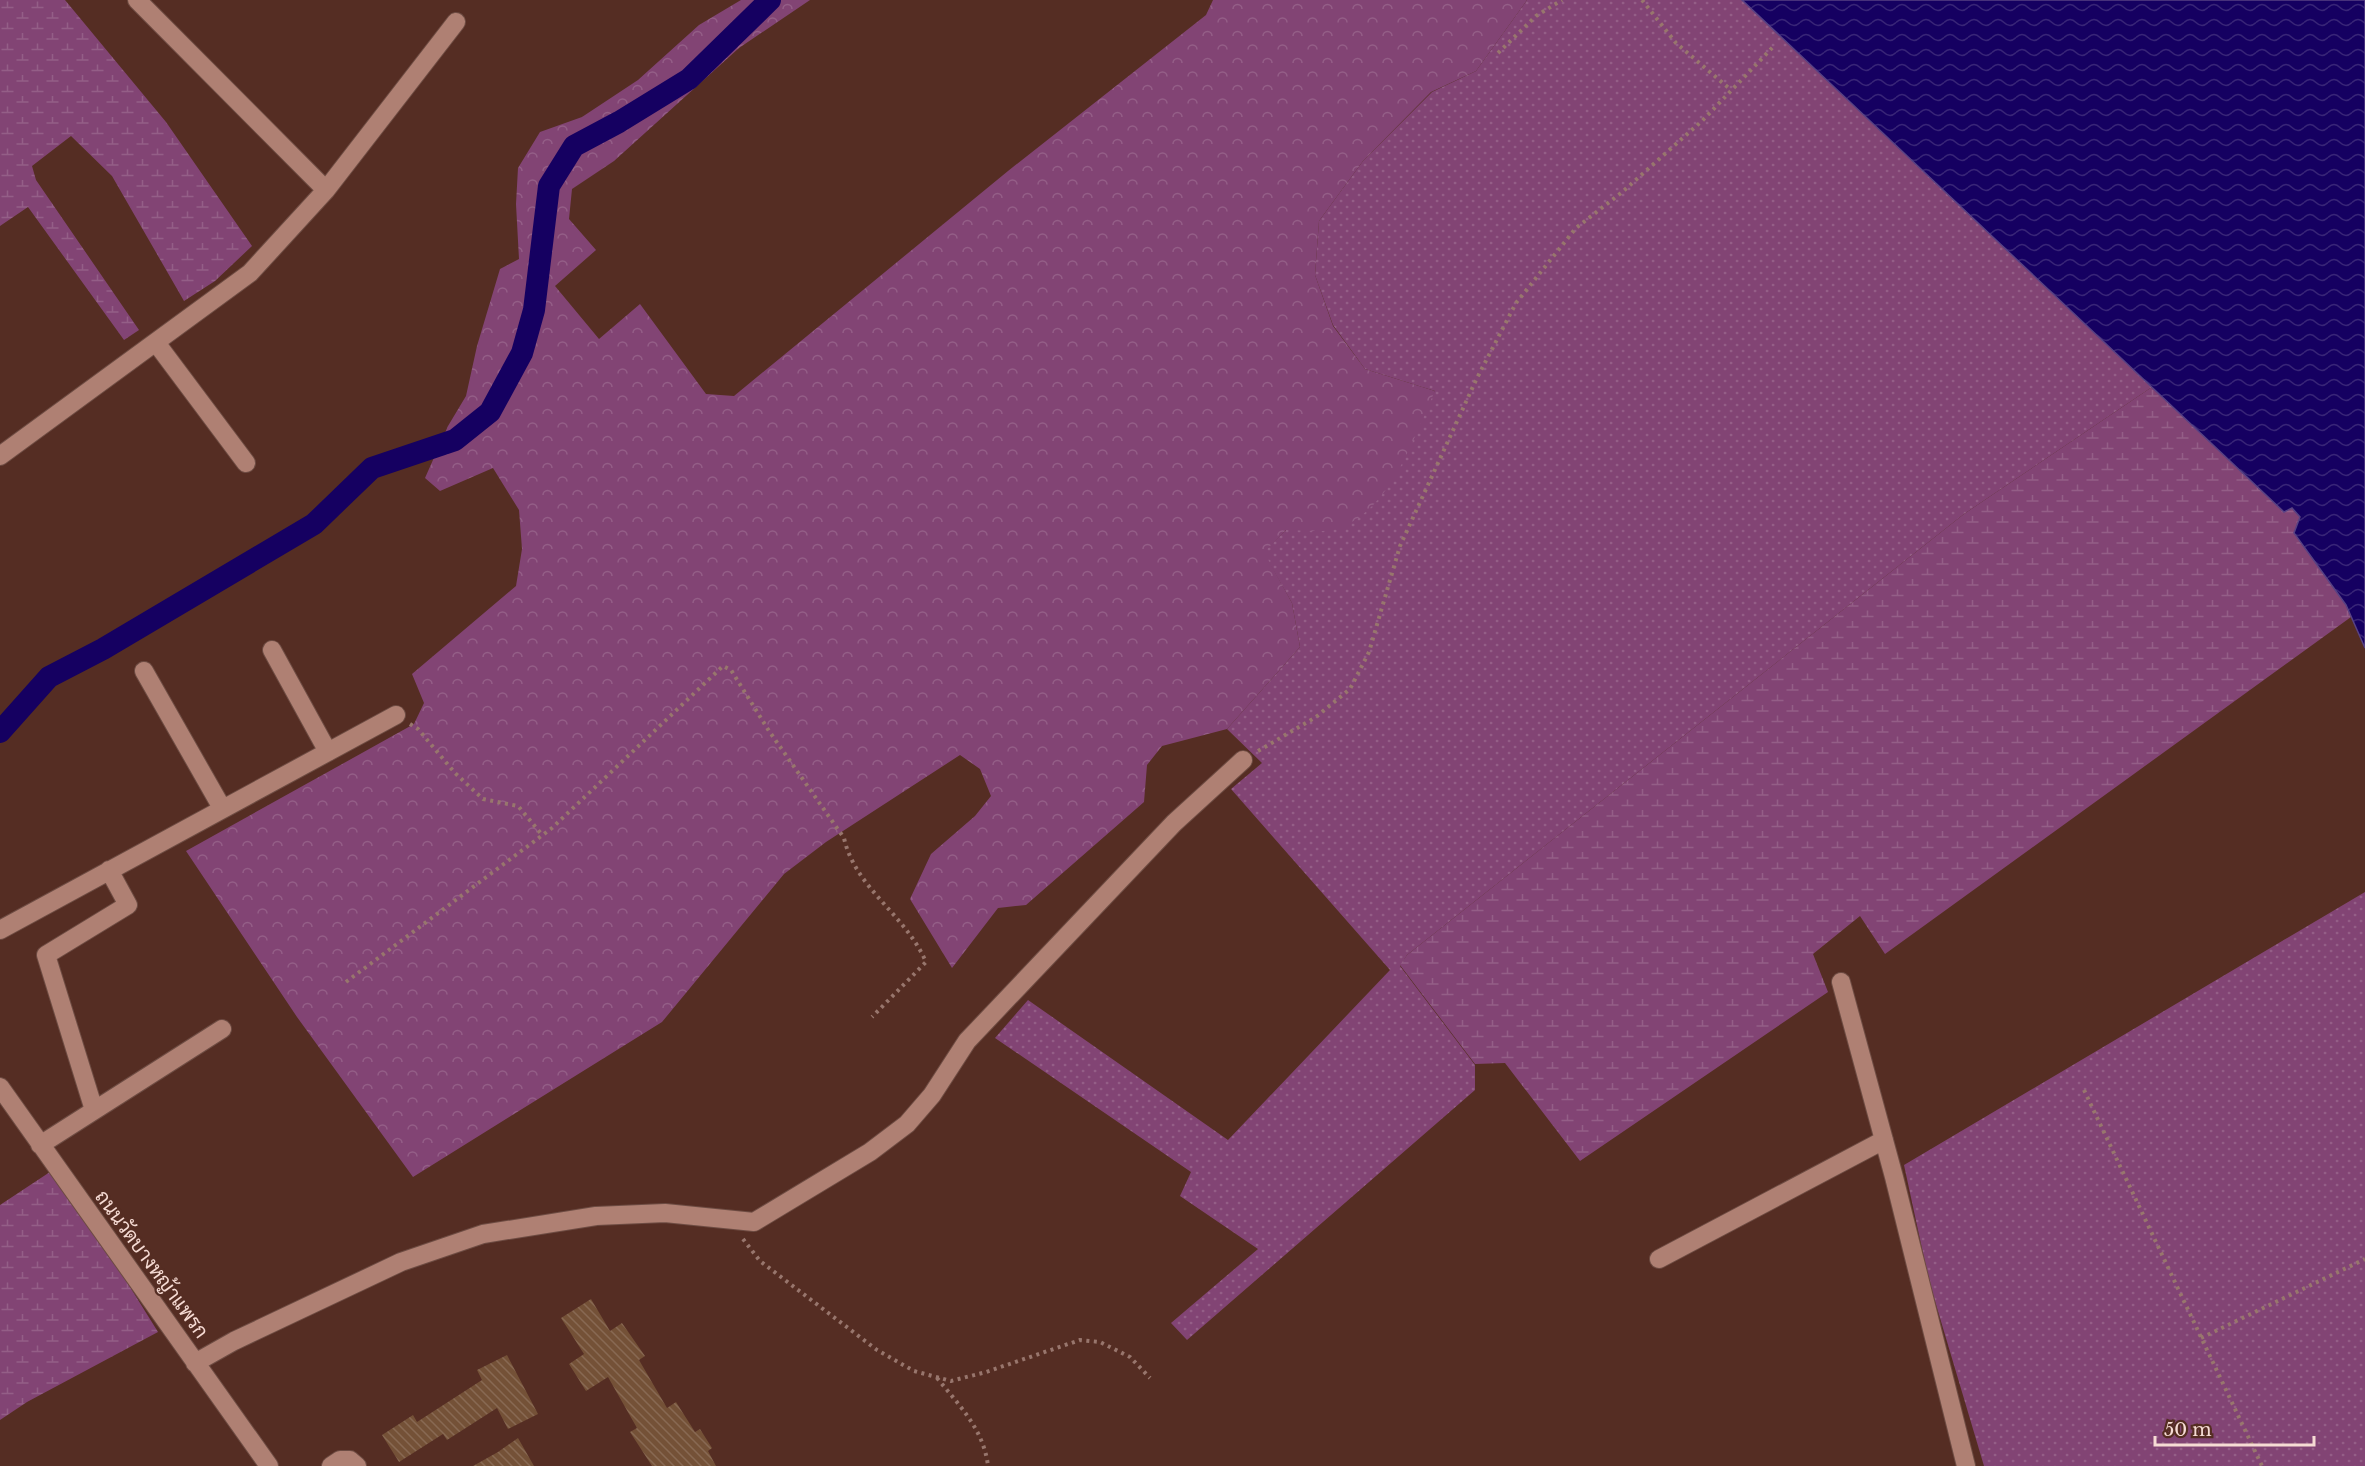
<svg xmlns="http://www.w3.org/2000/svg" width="2365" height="1466" viewBox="0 0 2365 1466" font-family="'Libre Baskerville',Sarabun,serif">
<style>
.grass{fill:url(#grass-dots)}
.forest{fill:url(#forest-crowns)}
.wetland{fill:url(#wetland-marsh)}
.water{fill:url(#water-waves);stroke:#584284;stroke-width:1.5}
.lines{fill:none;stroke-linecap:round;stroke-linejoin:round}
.canal{stroke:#150061;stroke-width:22}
.building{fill:url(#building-back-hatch)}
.minor-casing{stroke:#6e4c43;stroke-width:20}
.path{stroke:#98766d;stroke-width:4;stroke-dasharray:3 4.5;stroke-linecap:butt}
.minor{stroke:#af8073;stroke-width:18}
.labels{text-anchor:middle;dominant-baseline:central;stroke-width:4.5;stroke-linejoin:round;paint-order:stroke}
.street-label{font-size:20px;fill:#f6dbd4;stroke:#552d23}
</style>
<defs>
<pattern id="grass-dots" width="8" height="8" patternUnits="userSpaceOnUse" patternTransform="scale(1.5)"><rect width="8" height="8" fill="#824474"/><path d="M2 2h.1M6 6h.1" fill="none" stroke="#945e87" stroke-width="1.8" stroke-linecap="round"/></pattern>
<pattern id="forest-crowns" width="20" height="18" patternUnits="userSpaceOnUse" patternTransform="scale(1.5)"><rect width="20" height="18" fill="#824474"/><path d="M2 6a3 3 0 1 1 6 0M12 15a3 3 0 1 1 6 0" fill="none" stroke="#945e87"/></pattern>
<pattern id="wetland-marsh" width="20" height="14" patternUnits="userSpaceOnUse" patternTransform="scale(1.5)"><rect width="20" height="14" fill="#824474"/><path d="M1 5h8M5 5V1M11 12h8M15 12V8" fill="none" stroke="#945e87"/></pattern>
<pattern id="water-waves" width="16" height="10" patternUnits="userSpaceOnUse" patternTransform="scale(1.5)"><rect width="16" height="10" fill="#150061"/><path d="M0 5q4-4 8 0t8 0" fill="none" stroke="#382577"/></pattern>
<pattern id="building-back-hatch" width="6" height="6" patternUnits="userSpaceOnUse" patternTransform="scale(1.5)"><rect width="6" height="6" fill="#745137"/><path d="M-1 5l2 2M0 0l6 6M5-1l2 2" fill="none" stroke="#886953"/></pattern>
</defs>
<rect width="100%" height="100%" fill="#552d23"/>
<!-- grass -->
<path class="grass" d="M 1527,0 L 1742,0 L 2152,387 L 1964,514 L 1407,955 L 1400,966 L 1475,1065 L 1475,1090 L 1187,1340 L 1171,1323 L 1258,1249 L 1180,1196 L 1191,1172 L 995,1038 L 1028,1000 L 1228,1140 L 1390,970 L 1231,789 L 1262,763 L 1227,729 L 1300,647 L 1292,603 L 1263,552 L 1286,530 L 1335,529 L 1435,391 L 1365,369 L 1333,325 L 1315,275 L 1319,221 L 1363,161 L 1432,92 L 1476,71 Z
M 2365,892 L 2365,1466 L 1984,1466 L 1929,1281 L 1904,1165 Z"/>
<!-- forest -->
<path class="forest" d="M 741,0 L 810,0 L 739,48 L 614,161 L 572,189 L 569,219 L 596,250 L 555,286 L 599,339 L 640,304 L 706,394 L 734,396 L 1008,171 L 1206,15 L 1213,0 L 1527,0 L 1476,71 L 1431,92 L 1363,161 L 1319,221 L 1315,275 L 1333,326 L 1365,369 L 1435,391 C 1412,440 1392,509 1337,529 C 1323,533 1301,530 1286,530 L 1264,552 L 1292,603 L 1300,647 L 1227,729 L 1162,746 L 1147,765 L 1144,802 L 1026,905 L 998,908 L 952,968 L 910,899 L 931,854 L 975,816 L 991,796 L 980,769 L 960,755 L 826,842 L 784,874 L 662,1022 L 413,1177 L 297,1017 L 186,851 L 414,724 L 424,703 L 412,674 L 516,586 L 522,549 L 519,510 L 493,468 L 440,491 L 425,478 L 448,426 L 466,396 L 477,346 L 500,269 L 519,259 L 516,204 L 518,168 L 540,132 L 582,117 L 638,80 L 699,25 Z"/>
<!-- wetland -->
<path class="wetland" d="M 0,0 L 65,0 L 166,122 L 252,246 L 215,281 L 184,301 L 112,176 L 71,136 L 32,166 L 36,180 L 139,330 L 124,340 L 28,207 L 0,226 Z
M 2152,387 L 2284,511 L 2292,508 L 2300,517 L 2294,533 L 2346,605 L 2351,617 L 1885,954 L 1860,916 L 1813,954 L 1828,992 L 1580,1161 L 1505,1063 L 1475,1064 L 1400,965 L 1407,955 L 1964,514 Z
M 56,1168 L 158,1332 L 27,1402 L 0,1420 L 0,1205 Z"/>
<!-- water -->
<path class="water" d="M 1742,0 L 2365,0 L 2365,648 L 2346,605 L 2294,533 L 2300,517 L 2292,508 L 2284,512 Z"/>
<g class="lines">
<!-- canal -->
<path class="canal" d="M 0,732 L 49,677 L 103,649 L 314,524 L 372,468 L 455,440 L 490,412 L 522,353 L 534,310 L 549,186 L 574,146 L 619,122 L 689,79 L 770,0"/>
</g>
<!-- building -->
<path class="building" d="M 591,1299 L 610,1331 L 622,1323 L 645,1356 L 639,1360 L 667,1408 L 676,1402 L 695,1432 L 700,1429 L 712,1448 L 708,1451 L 716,1466 L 652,1466 L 630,1432 L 637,1428 L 608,1377 L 586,1391 L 569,1364 L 584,1354 L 561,1318 Z
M 507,1355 L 538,1414 L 508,1429 L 497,1408 L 447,1440 L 443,1434 L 399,1462 L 382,1435 L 413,1415 L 417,1422 L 482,1380 L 477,1370 Z
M 518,1438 L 534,1466 L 473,1466 L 498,1452 Z"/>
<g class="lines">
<defs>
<path id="minor" d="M 137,0 L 326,190
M 157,344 L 246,463
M 0,456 L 250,273 L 326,190 L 456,22
M 272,650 L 328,752
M 144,671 L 222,808
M 0,930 L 396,715
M 1841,982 L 1894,1177 L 1966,1466
M 0,1087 L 269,1466
M 94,1110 L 46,955 L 128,905 L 109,870
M 40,1145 L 222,1029
M 1659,1259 L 1884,1140
M 195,1363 L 234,1341 L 401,1262 L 483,1234 L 596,1216 L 665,1213 L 754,1222 L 870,1152 L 907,1124 L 932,1095 L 967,1041 L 1174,823 L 1243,760
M 331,1466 L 340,1460 L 350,1460 L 357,1466"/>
</defs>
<!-- minor casing -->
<use href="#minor" class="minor-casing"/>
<!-- path -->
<path class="path" d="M 1642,0 L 1676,43 L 1731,90
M 1498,53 L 1536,16 L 1562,0
M 410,724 L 418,729 L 455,773 L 483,799 L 518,806 L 543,836
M 1258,751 L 1316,717 L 1350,689 L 1369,652 L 1400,546 L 1476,380 L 1516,303 L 1576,228 L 1621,193 L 1702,121 L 1773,47
M 346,982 L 552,828 L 723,666 L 731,670 L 769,731 L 844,838 C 855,888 905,914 926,962 L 872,1017
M 2084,1090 L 2262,1466
M 743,1239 L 760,1261 L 877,1350 L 914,1371 L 951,1381 L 986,1372 L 1080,1340 L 1100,1342 L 1130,1357 L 1150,1378
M 2201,1338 L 2365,1259
M 937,1378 C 959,1405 984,1430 988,1466"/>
<!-- minor -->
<use href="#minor" class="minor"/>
</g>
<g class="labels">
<!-- street labels -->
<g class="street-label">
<text transform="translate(152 1264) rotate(54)">ถนนวัดบางหญ้าแพรก</text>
</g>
</g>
<!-- scale -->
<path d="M2155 1436v9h159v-9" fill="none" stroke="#f6dbd4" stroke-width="3"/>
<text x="2164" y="1436" font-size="18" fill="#f6dbd4" stroke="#552d23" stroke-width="4.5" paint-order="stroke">50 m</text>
</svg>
